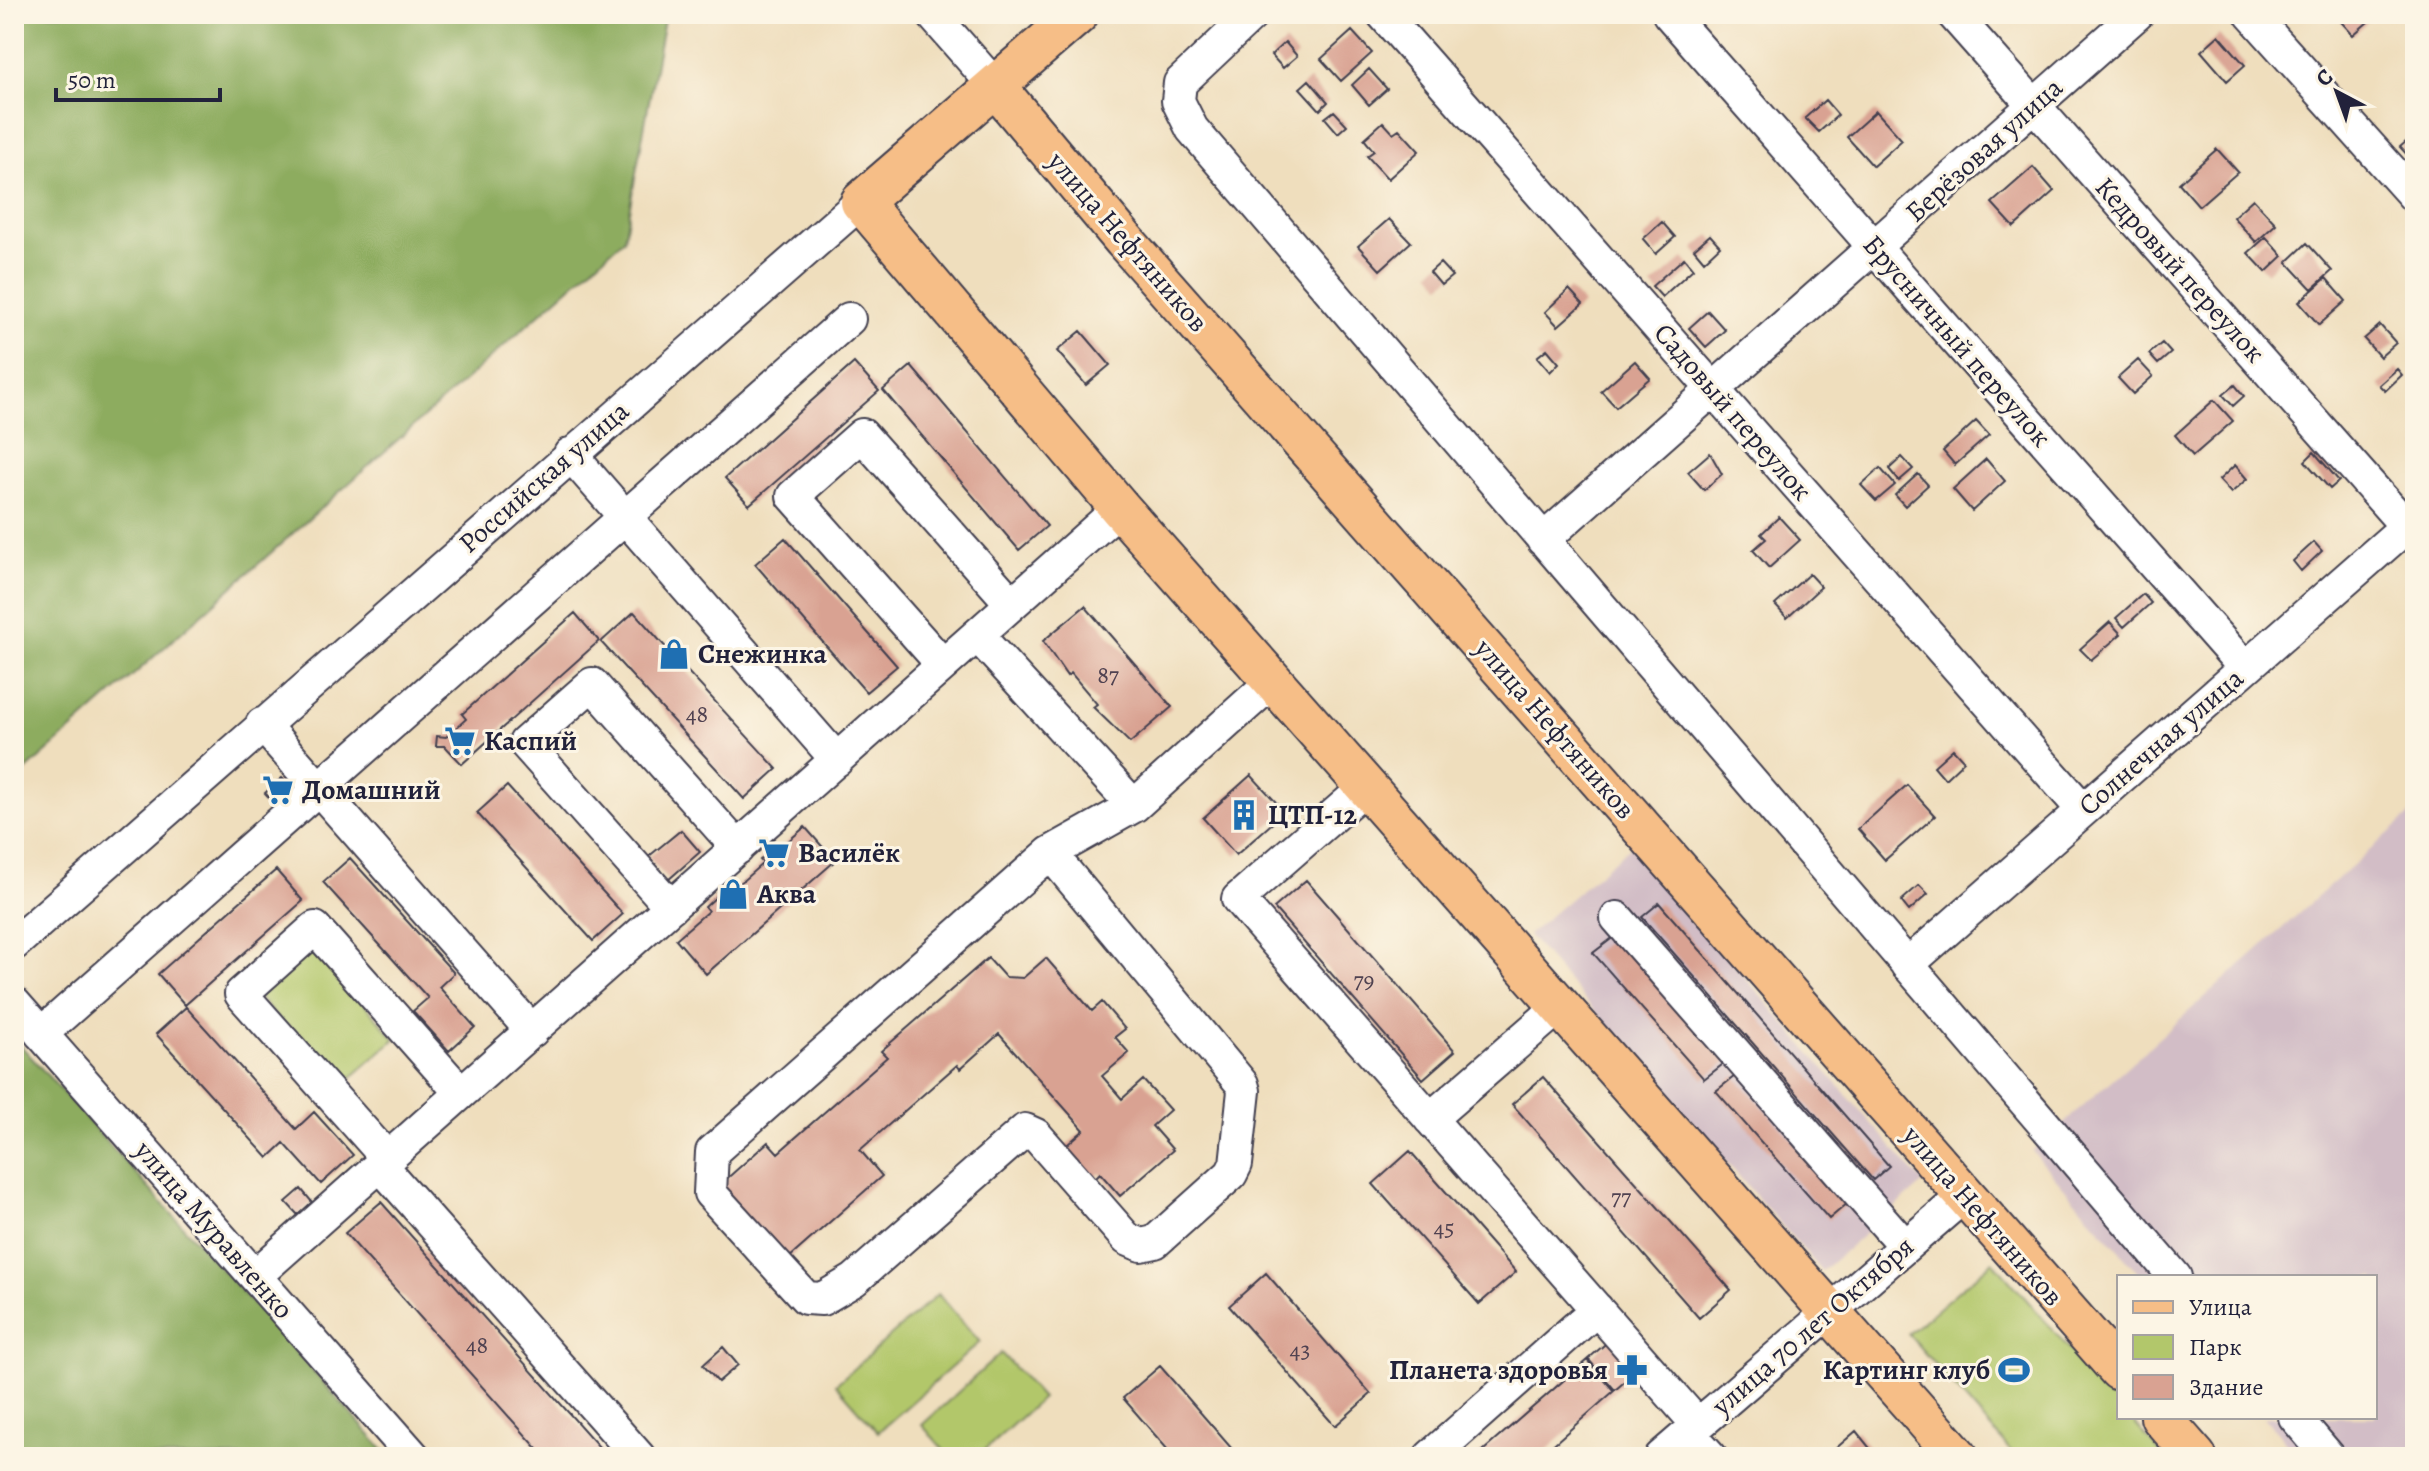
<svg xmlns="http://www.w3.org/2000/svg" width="2429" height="1471" viewBox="0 0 2429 1471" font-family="Alegreya,serif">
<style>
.industrial{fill:#d2bdc6}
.green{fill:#b2c76b;stroke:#6a7453;stroke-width:2}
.forest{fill:#8dac5f;stroke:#58674d;stroke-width:2}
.building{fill:#d9a292}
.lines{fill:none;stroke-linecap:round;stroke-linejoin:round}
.minor-casing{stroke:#413e4e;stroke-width:36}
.major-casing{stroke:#413e4e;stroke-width:44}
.minor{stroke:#fff;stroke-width:32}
.major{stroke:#f6be87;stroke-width:40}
.labels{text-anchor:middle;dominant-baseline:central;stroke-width:6;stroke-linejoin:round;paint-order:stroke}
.number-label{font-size:24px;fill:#504251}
.street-label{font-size:28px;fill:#22223b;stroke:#fcf5e5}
.poi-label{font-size:28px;font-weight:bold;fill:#22223b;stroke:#fcf5e5;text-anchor:start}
</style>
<rect width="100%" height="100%" fill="#fcf5e5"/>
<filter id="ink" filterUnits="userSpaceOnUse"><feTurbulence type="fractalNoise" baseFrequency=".0125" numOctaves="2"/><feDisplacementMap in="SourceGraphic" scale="16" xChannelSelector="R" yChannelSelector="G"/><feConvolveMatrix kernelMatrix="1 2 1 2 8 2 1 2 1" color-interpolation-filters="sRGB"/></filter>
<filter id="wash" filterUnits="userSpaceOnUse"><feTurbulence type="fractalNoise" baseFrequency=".006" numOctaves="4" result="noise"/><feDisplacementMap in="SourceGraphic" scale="32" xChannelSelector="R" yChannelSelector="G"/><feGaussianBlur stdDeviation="1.8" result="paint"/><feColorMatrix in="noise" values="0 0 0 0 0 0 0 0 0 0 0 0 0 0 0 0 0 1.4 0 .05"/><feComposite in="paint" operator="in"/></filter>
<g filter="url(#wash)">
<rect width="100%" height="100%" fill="#efdebd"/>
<!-- industrial -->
<path class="industrial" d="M 2415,810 L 2415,1457 L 2298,1457 L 2264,1417 L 2375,1417 L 2375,1277 L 2142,1277 L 2032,1151 Z
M 1631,846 L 1923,1183 L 1822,1271 L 1528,935 Z"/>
<!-- green -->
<path class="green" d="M 313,945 L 395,1039 L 338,1089 L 256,994 Z
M 1993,1261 L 2119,1406 L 2119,1417 L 2129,1417 L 2164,1457 L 2016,1457 L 1908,1334 Z
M 938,1294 L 980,1342 L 878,1432 L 836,1384 Z
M 1001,1353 L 1042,1398 L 977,1457 L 950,1457 L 922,1425 Z"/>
<!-- forest -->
<path class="forest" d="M 14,14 L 665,14 L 624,239 L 14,781 Z
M 14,1038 L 390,1457 L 14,1457 Z"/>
<g id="blocks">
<!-- building -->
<path class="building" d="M 2334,14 L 2377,14 L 2353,35 Z
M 1352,31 L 1372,53 L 1341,81 L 1321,59 Z
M 2219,35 L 2245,65 L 2227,81 L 2201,51 Z
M 1285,42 L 1297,56 L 1283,68 L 1271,55 Z
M 1369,69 L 1387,89 L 1369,105 L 1352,85 Z
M 1309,80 L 1328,102 L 1320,110 L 1300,88 Z
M 1825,100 L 1838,115 L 1819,132 L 1805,118 Z
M 1334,111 L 1347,125 L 1338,133 L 1325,118 Z
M 1876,111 L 1902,140 L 1873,166 L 1847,137 Z
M 1383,122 L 1393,133 L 1399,129 L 1419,151 L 1388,179 L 1367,156 L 1374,151 L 1364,139 Z
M 2415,134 L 2415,154 L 2410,158 L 2400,147 Z
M 2217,149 L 2238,172 L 2199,206 L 2179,183 Z
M 2033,167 L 2054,191 L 2014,227 L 1992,203 Z
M 2253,199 L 2276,224 L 2256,242 L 2233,217 Z
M 1389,219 L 1411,242 L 1380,270 L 1358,246 Z
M 1662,222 L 1675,237 L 1656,254 L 1643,239 Z
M 1710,235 L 1720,246 L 1704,261 L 1694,249 Z
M 2266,237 L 2283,256 L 2266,272 L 2248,253 Z
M 2307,243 L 2332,271 L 2312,289 L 2287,262 Z
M 1684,258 L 1693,269 L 1662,297 L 1652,286 Z
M 1440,263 L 1452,276 L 1441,285 L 1430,272 Z
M 2326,278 L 2346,301 L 2319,325 L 2299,302 Z
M 1569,289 L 1583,304 L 1558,326 L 1545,312 Z
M 1708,311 L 1725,330 L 1706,347 L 1689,328 Z
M 2380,325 L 2396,343 L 2380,357 L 2364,339 Z
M 1081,331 L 1110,365 L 1086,385 L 1057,351 Z
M 2162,343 L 2171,353 L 2158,364 L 2149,354 Z
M 1547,349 L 1559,363 L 1550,372 L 1537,357 Z
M 2138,360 L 2153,376 L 2133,394 L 2118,378 Z
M 1635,361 L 1650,378 L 1616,407 L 1601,391 Z
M 854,363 L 879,391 L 749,505 L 725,478 Z
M 911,366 L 1047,526 L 1019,550 L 883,390 Z
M 2397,369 L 2402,375 L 2385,391 L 2379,385 Z
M 2235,385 L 2244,396 L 2233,406 L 2223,395 Z
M 2214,400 L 2233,421 L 2193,456 L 2175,435 Z
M 1976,421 L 1989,435 L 1955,465 L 1943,451 Z
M 2314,452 L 2339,481 L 2330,489 L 2305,461 Z
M 1710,453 L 1722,474 L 1704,490 L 1688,472 Z
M 1902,457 L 1913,469 L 1899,481 L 1889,469 Z
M 1986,459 L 2005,481 L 1972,511 L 1953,489 Z
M 2235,465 L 2247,479 L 2231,493 L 2219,480 Z
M 1880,468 L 1895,485 L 1876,501 L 1861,485 Z
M 1918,474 L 1928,485 L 1905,506 L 1895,495 Z
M 1779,517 L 1800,540 L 1769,568 L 1753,550 L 1766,539 L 1761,534 Z
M 785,538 L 897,666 L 866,692 L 755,564 Z
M 2314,542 L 2322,551 L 2301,571 L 2293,561 Z
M 1809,574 L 1821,587 L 1787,618 L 1775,605 Z
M 2143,594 L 2151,603 L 2124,627 L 2116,618 Z
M 1085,606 L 1172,707 L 1130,743 L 1093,707 L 1097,704 L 1071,673 L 1067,676 L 1043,641 Z
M 634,612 L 670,652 L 672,650 L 678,656 L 676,659 L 777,769 L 744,799 L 601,642 Z
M 575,613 L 599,641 L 462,764 L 445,746 L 436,746 L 437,736 L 446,737 L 466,719 L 462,714 Z
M 2110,622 L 2121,634 L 2091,660 L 2080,649 Z
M 1953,749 L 1964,761 L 1945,779 L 1934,766 Z
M 1251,775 L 1285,812 L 1236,855 L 1203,818 Z
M 282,778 L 291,788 L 280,797 L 283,801 L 277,806 L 265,793 Z
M 1907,785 L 1935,816 L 1885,860 L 1858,829 Z
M 507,786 L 623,914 L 593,941 L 477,813 Z
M 805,827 L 835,861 L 706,974 L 676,939 L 708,911 L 705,907 L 717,896 L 721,900 L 763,863 L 760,860 L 772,850 L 774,853 Z
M 681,830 L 700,852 L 668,880 L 648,857 Z
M 350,858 L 454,973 L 439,987 L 475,1027 L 449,1051 L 413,1011 L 428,998 L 323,882 Z
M 276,870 L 303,901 L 185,1005 L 158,974 Z
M 1306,880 L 1455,1051 L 1423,1079 L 1274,908 Z
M 1919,885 L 1928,894 L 1909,911 L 1901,901 Z
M 1659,903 L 1889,1166 L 1873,1180 L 1642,917 Z
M 1615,936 L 1727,1061 L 1704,1079 L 1593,953 Z
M 988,958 L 1005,977 L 1023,978 L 1046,958 L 1092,1011 L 1102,1002 L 1125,1029 L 1115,1037 L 1129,1053 L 1102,1076 L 1122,1099 L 1143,1080 L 1170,1110 L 1152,1126 L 1173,1150 L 1120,1196 L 1100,1173 L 1090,1183 L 1061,1150 L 1084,1130 L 999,1034 L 960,1069 L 957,1065 L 860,1150 L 882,1176 L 781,1265 L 714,1190 L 768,1142 L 778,1153 L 887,1057 L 881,1051 Z
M 186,1007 L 296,1129 L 314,1112 L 353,1155 L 321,1184 L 284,1143 L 268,1158 L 156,1034 Z
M 1735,1076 L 1848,1203 L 1829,1219 L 1716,1091 Z
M 1543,1077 L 1731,1290 L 1699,1318 L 1512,1104 Z
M 1410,1151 L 1516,1272 L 1479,1304 L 1373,1184 Z
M 301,1189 L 312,1202 L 298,1215 L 286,1202 Z
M 381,1202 L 608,1457 L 545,1457 L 345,1233 Z
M 1266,1273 L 1371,1394 L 1335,1426 L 1229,1306 Z
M 1611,1339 L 1638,1370 L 1615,1390 L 1588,1359 Z
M 723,1347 L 738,1365 L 718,1382 L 703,1365 Z
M 1587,1360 L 1614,1391 L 1539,1457 L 1476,1457 Z
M 1160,1366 L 1239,1457 L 1174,1457 L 1123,1398 Z
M 1856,1431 L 1877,1457 L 1826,1457 Z"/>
</g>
</g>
<g filter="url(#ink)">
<use href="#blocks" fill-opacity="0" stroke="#413e4e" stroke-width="2"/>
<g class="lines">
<defs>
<path id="minor" d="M 932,14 L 995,86
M 1253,14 L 1180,83 L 1178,101 L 1192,129 L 2175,1277
M 1383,14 L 2083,810
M 1669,14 L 2245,668
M 1953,14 L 2406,526
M 2251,14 L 2415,197
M 570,454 L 837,760
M 1543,540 L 2137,14
M 977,635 L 1134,806 L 1273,681
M 943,665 L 793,496 L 862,435 L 1012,604
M 262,724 L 532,1031
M 1366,787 L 1238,899 L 1698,1425
M 1050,853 L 1242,1084 L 1244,1091 L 1236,1164 L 1231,1174 L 1155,1242 L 1141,1245 L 1127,1239 L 1036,1135 L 1025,1130 L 854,1280 L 822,1299 L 806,1298 L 710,1193 L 712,1152 L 1050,853 L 1134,806
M 671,907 L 525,743 L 592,684 L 738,848
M 1617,918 L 1905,1246
M 14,944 L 861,202
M 1907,965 L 2415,519
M 14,1003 L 414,1457
M 41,1034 L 849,319
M 1430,1119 L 1559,1007
M 388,1159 L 241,994 L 315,928 L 461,1093
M 380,1165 L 639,1457
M 255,1276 L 1120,508
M 2295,1417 L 2329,1457
M 1689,1433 L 1711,1457
M 1430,1457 L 1597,1309
M 1661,1457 L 1965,1195"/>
<path id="major" d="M 1078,14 L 861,202 L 1120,508 L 1958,1457
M 995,86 L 1124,240 L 2119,1370
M 2161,1417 L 2196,1457"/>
</defs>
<!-- minor casing -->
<use href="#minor" class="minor-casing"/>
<!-- major casing -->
<use href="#major" class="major-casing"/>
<!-- minor -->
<use href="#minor" class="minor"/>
<!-- major -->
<use href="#major" class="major"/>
</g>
</g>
<!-- icons -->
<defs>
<symbol id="shop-bare" viewBox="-9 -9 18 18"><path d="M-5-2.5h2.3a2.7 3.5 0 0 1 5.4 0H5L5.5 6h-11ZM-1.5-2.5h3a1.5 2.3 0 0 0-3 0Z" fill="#1f6fb2" stroke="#fcf5e5" stroke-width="2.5" paint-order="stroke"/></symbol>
<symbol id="supermarket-bare" viewBox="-9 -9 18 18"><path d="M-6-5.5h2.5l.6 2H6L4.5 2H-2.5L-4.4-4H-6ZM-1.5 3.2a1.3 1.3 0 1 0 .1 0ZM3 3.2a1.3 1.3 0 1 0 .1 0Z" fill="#1f6fb2" stroke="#fcf5e5" stroke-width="2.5" paint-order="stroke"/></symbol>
<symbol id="building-bare" viewBox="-9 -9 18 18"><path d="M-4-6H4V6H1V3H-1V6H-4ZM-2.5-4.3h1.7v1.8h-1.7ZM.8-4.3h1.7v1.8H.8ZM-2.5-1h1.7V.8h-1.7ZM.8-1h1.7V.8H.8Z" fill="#1f6fb2" stroke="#fcf5e5" stroke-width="2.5" paint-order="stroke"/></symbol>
<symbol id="pharmacy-bare" viewBox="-9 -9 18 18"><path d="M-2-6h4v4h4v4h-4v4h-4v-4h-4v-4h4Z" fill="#1f6fb2" stroke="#fcf5e5" stroke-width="2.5" paint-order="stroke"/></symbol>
<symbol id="stadium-bare" viewBox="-9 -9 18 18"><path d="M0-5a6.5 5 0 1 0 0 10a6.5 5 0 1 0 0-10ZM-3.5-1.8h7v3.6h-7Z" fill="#1f6fb2" stroke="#fcf5e5" stroke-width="2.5" paint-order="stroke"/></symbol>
</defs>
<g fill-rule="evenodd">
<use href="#shop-bare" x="652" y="632" width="44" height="44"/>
<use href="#supermarket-bare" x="438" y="719" width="44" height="44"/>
<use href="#supermarket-bare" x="256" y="768" width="44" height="44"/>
<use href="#building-bare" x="1222" y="793" width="44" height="44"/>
<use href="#supermarket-bare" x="752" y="831" width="44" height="44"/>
<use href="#shop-bare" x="711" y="872" width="44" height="44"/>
<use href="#pharmacy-bare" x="1610" y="1348" width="44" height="44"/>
<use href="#stadium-bare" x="1992" y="1348" width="44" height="44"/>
</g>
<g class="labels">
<!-- number labels -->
<g class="number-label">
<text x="1108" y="675">87</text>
<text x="697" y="714">48</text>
<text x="1364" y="980">79</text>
<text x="1621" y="1197">77</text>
<text x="1444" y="1228">45</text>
<text x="477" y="1345">48</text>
<text x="1300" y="1350">43</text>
</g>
<!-- street labels -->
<g class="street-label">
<text transform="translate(1984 150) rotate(-42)">Берёзовая улица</text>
<text transform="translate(1128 242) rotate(49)">улица Нефтяников</text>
<text transform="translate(2180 270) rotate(48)">Кедровый переулок</text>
<text transform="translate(1957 341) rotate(49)">Брусничный переулок</text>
<text transform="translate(1733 412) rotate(49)">Садовый переулок</text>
<text transform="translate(544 477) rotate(-41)">Российская улица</text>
<text transform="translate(1555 729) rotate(49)">улица Нефтяников</text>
<text transform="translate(2161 742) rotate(-41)">Солнечная улица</text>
<text transform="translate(1983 1216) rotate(49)">улица Нефтяников</text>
<text transform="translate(214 1230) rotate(49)">улица Муравленко</text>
<text transform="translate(1813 1326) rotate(-41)">улица 70 лет Октября</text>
</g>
<!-- poi labels -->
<g class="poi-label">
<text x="698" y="654">Снежинка</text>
<text x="484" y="741">Каспий</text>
<text x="302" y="790">Домашний</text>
<text x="1268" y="815">ЦТП-12</text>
<text x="798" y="853">Василёк</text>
<text x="757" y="894">Аква</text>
<text x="1608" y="1370" text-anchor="end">Планета здоровья</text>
<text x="1990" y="1370" text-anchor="end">Картинг клуб</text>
</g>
</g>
<!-- margin -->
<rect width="2429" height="1471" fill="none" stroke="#fcf5e5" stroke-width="48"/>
<!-- legend -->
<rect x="2117" y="1275" width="260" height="144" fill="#fcf5e5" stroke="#a5a1a1" stroke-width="2"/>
<rect x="2133" y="1301" width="40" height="12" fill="#f6be87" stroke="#a5a1a1" stroke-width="2"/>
<text x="2189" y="1315" font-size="24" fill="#22223b">Улица</text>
<rect x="2133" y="1335" width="40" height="24" fill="#b2c76b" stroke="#a5a1a1" stroke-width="2"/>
<text x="2189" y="1355" font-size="24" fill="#22223b">Парк</text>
<rect x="2133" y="1375" width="40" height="24" fill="#d9a292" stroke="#a5a1a1" stroke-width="2"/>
<text x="2189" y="1395" font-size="24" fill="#22223b">Здание</text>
<!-- north arrow -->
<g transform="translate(2337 92) rotate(319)" stroke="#fcf5e5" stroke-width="6" paint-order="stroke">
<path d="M0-6L14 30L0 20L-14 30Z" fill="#22223b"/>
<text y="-12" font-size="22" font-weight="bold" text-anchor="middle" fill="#22223b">С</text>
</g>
<!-- scale -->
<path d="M56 88v12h164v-12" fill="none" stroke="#22223b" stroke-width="4"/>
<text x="68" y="88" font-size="24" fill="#22223b" stroke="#fcf5e5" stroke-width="6" paint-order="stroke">50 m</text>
</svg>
